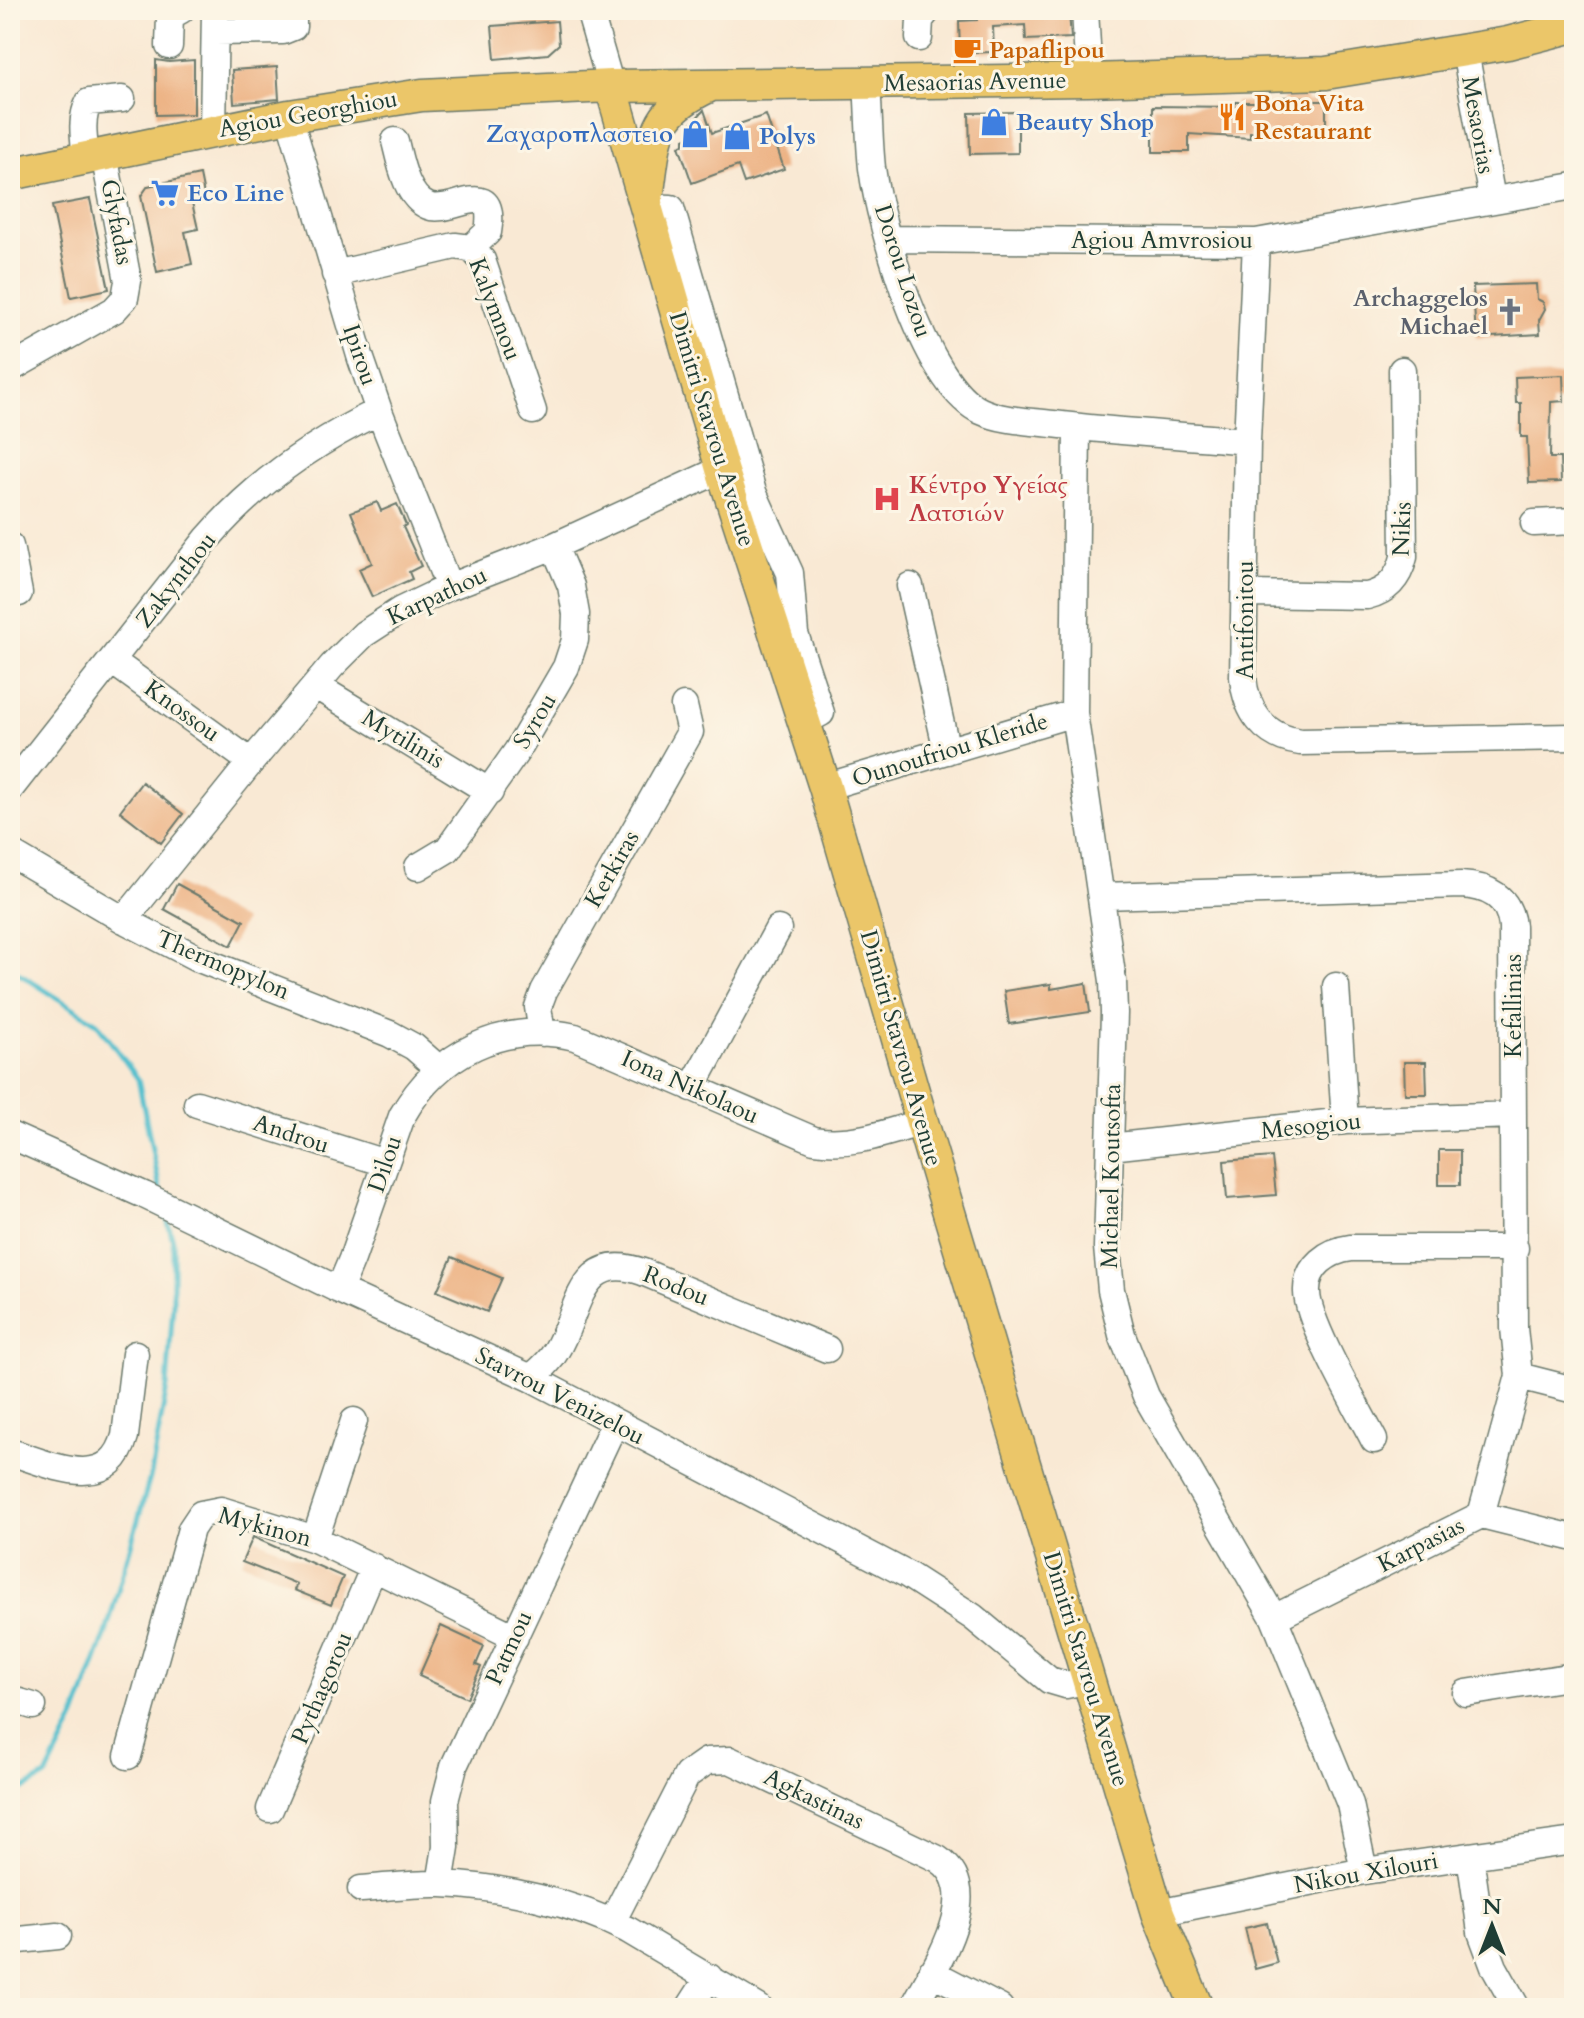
<svg xmlns="http://www.w3.org/2000/svg" width="1584" height="2018" viewBox="0 0 1584 2018" font-family="Cardo,serif">
<style>
.lines{fill:none;stroke-linecap:round;stroke-linejoin:round}
.stream{stroke:#54c0ce;stroke-width:5}
.building{fill:#edb486}
.minor-casing{stroke:#6b796c;stroke-width:29}
.major-casing{stroke:#6b796c;stroke-width:35}
.minor{stroke:#fff;stroke-width:26}
.major{stroke:#ebc669;stroke-width:32}
.labels{text-anchor:middle;dominant-baseline:central;stroke-width:6;stroke-linejoin:round;paint-order:stroke}
.food-label{font-size:24px;font-weight:bold;fill:#c56008;stroke:#fcf5e5;text-anchor:start}
.street-label{font-size:24px;fill:#1f3d34;stroke:#fcf5e5}
.shop-label{font-size:24px;font-weight:bold;fill:#366cbe;stroke:#fcf5e5;text-anchor:start}
.worship-label{font-size:24px;font-weight:bold;fill:#5b616d;stroke:#fcf5e5;text-anchor:end}
.health-label{font-size:24px;font-weight:bold;fill:#be3a42;stroke:#fcf5e5;text-anchor:start}
</style>
<rect width="100%" height="100%" fill="#fcf5e5"/>
<filter id="ink" filterUnits="userSpaceOnUse"><feTurbulence type="fractalNoise" baseFrequency=".0125" numOctaves="2"/><feDisplacementMap in="SourceGraphic" scale="16" xChannelSelector="R" yChannelSelector="G"/><feConvolveMatrix kernelMatrix="1 2 1 2 8 2 1 2 1" color-interpolation-filters="sRGB"/></filter>
<filter id="wash" filterUnits="userSpaceOnUse"><feTurbulence type="fractalNoise" baseFrequency=".006" numOctaves="4" result="noise"/><feDisplacementMap in="SourceGraphic" scale="32" xChannelSelector="R" yChannelSelector="G"/><feGaussianBlur stdDeviation="1.8" result="paint"/><feColorMatrix in="noise" values="0 0 0 0 0 0 0 0 0 0 0 0 0 0 0 0 0 1.4 0 .05"/><feComposite in="paint" operator="in"/></filter>
<g filter="url(#wash)">
<rect width="100%" height="100%" fill="#f9e9d4"/>
<g class="lines">
<!-- stream -->
<path class="stream" d="M 10,968 L 97,1023 L 138,1079 L 161,1194
M 10,1797 L 46,1776 L 75,1717 L 106,1633 L 151,1474 L 167,1387 L 173,1304 L 173,1241 L 166,1215"/>
</g>
<g id="blocks">
<!-- building -->
<path class="building" d="M 977,10 L 1036,10 L 1036,15 L 1069,13 L 1071,38 L 1026,40 L 1025,25 L 993,27 L 994,52 L 960,53 L 959,21 L 977,20 Z
M 557,21 L 559,44 L 548,54 L 495,59 L 492,26 Z
M 156,60 L 169,62 L 194,60 L 194,114 L 156,115 Z
M 277,67 L 279,99 L 234,103 L 232,70 Z
M 1284,97 L 1306,97 L 1306,101 L 1326,101 L 1326,125 L 1315,125 L 1315,129 L 1304,129 L 1304,134 L 1250,132 L 1250,138 L 1189,134 L 1189,152 L 1153,152 L 1153,106 L 1235,107 L 1235,102 L 1256,102 L 1256,105 L 1284,105 Z
M 704,110 L 712,133 L 766,115 L 784,169 L 744,183 L 738,166 L 692,183 L 679,146 L 684,144 L 684,139 L 691,136 L 691,124 Z
M 1018,112 L 1018,153 L 970,154 L 969,113 Z
M 200,175 L 204,195 L 191,198 L 198,229 L 185,232 L 192,264 L 157,272 L 141,196 L 148,186 Z
M 90,199 L 109,289 L 71,297 L 52,206 Z
M 1536,284 L 1537,299 L 1543,302 L 1545,309 L 1539,320 L 1540,334 L 1476,338 L 1473,286 Z
M 1563,375 L 1564,401 L 1551,402 L 1550,458 L 1560,458 L 1561,482 L 1529,483 L 1527,437 L 1521,437 L 1521,403 L 1516,403 L 1515,377 Z
M 377,502 L 381,511 L 397,504 L 406,525 L 403,527 L 421,566 L 409,572 L 412,579 L 372,597 L 359,569 L 372,563 L 351,512 Z
M 142,782 L 183,814 L 161,843 L 120,811 Z
M 177,884 L 244,921 L 231,946 L 164,909 Z
M 1086,983 L 1090,1012 L 1009,1024 L 1004,991 L 1051,984 L 1051,989 Z
M 1404,1062 L 1426,1062 L 1427,1094 L 1405,1094 Z
M 1439,1150 L 1460,1150 L 1460,1185 L 1439,1185 Z
M 1272,1157 L 1276,1195 L 1227,1199 L 1224,1161 Z
M 452,1257 L 502,1278 L 487,1312 L 437,1291 Z
M 253,1537 L 343,1577 L 331,1605 L 294,1590 L 297,1584 L 242,1562 Z
M 441,1626 L 484,1646 L 476,1665 L 481,1667 L 467,1698 L 419,1676 Z
M 1267,1923 L 1277,1963 L 1255,1969 L 1245,1928 Z"/>
</g>
</g>
<g filter="url(#ink)">
<use href="#blocks" fill-opacity="0" stroke="#6b796c" stroke-width="2"/>
<g class="lines">
<defs>
<path id="minor" d="M 589,10 L 611,86
M 1085,10 L 1089,80
M 215,32 L 283,31 L 293,27 L 293,18 L 289,10
M 919,38 L 920,20 L 928,10
M 169,46 L 170,16 L 181,10
M 1465,51 L 1492,199
M 867,83 C 869,111 869,140 872,168 C 880,227 924,385 981,411 C 1003,421 1029,421 1053,424 C 1117,432 1182,435 1247,441
M 289,116 L 361,359 L 379,411 L 449,587
M 213,131 L 215,10
M 395,141 C 400,161 406,197 428,206 C 451,216 498,173 488,232 L 471,248
M 86,158 C 84,139 80,119 89,102 L 122,99
M 646,207 L 671,208 L 753,492 L 790,573 L 795,634 L 821,713 L 804,722
M 889,239 L 1256,242 L 1574,186
M 1256,242 L 1247,441 L 1243,677 C 1246,711 1264,737 1300,742 L 1574,737
M 335,274 L 455,246 L 471,248 L 482,260 L 533,411
M 10,369 L 114,310 L 125,298 L 128,281 L 104,154
M 1077,427 L 1074,713 L 1113,981 L 1114,1013 L 1107,1247 L 1111,1290 L 1122,1335 L 1146,1396 L 1274,1618 L 1350,1804 L 1364,1871
M 1534,523 L 1574,521
M 10,546 L 19,593
M 910,586 L 947,751
M 1245,594 L 1367,596 C 1388,591 1399,578 1404,557 L 1402,370
M 112,661 L 251,762
M 316,686 L 490,792
M 825,787 L 1074,713
M 10,789 L 207,539 C 255,483 313,443 379,411
M 10,853 L 124,920 L 199,959 L 390,1034 L 414,1047 L 438,1068
M 418,867 L 448,849 L 517,751 L 566,667 L 575,640 L 576,614 L 571,586 L 554,546
M 1102,896 L 1461,885 C 1488,886 1509,897 1512,926 L 1514,1328 L 1519,1376 L 1481,1515
M 124,920 L 251,762 L 332,666 L 364,634 L 401,610 L 449,587 L 554,546 L 722,469
M 1336,986 L 1345,1121
M 542,1033 L 538,1007 L 544,991 L 690,732 L 684,706
M 692,1088 L 778,929
M 197,1104 L 385,1163
M 10,1135 L 144,1195 L 339,1290 L 531,1378 L 908,1575 L 973,1617 L 1049,1680 L 1066,1685 L 1089,1680
M 1110,1147 L 1345,1121 L 1513,1115
M 339,1290 L 352,1259 L 402,1116 C 438,1053 503,1020 575,1037 L 814,1140 C 852,1146 886,1133 922,1122
M 1519,1376 L 1574,1390
M 531,1378 C 540,1370 550,1362 556,1351 C 580,1312 578,1249 643,1272 L 827,1349
M 1374,1440 C 1358,1409 1307,1322 1307,1292 C 1306,1266 1328,1251 1351,1248 L 1515,1248
M 10,1452 C 50,1464 109,1495 125,1436 L 135,1354
M 315,1539 L 354,1421
M 1274,1618 L 1481,1515 L 1574,1538
M 1466,1693 L 1574,1676
M 10,1699 L 33,1706
M 128,1756 L 191,1529 L 201,1514 L 221,1510 L 315,1539 L 515,1637
M 270,1809 L 374,1567
M 1470,1856 L 1481,1932 L 1494,1967 L 1517,2008
M 440,1884 L 446,1847 L 445,1801 L 454,1766 L 615,1422
M 361,1889 C 388,1887 416,1883 442,1884 C 504,1887 573,1902 628,1930 L 759,2008
M 1158,1913 L 1364,1871 L 1574,1841
M 612,1922 L 687,1775 L 707,1761 L 730,1760 L 938,1859 C 988,1892 933,1969 913,2008
M 10,1941 L 58,1936
M 931,1972 L 1000,2008
M 689,2008 L 709,1977"/>
<path id="major" d="M 611,86 L 722,469 L 825,787 L 922,1122 L 1158,1913 L 1197,2008
M 10,174 L 289,116 L 422,95 L 611,86 L 1089,80 L 1326,73 L 1508,43 L 1574,26
M 647,198 C 656,140 650,113 709,86"/>
</defs>
<!-- minor casing -->
<use href="#minor" class="minor-casing"/>
<!-- major casing -->
<use href="#major" class="major-casing"/>
<!-- minor -->
<use href="#minor" class="minor"/>
<!-- major -->
<use href="#major" class="major"/>
</g>
</g>
<!-- icons -->
<defs>
<symbol id="cafe-bare" viewBox="-9 -9 18 18"><path d="M-5.5-4.5H6V0H3Q3 3.5 0 3.5H-2.5Q-5.5 3.5-5.5 0ZM3-3.2v2h1.7v-2ZM-6 4.5H4V6H-6Z" fill="#e8710a" stroke="#fcf5e5" stroke-width="2.5" paint-order="stroke"/></symbol>
<symbol id="restaurant-bare" viewBox="-9 -9 18 18"><path d="M-5-6h1v4h1v-4h1v4h1v-4h1v5L-1.5 .5V6h-2V.5L-5-1ZM5-6V6H3V1.5H1.5Q1.5-4 5-6Z" fill="#e8710a" stroke="#fcf5e5" stroke-width="2.5" paint-order="stroke"/></symbol>
<symbol id="shop-bare" viewBox="-9 -9 18 18"><path d="M-5-2.5h2.3a2.7 3.5 0 0 1 5.4 0H5L5.5 6h-11ZM-1.5-2.5h3a1.5 2.3 0 0 0-3 0Z" fill="#3f7fe0" stroke="#fcf5e5" stroke-width="2.5" paint-order="stroke"/></symbol>
<symbol id="supermarket-bare" viewBox="-9 -9 18 18"><path d="M-6-5.5h2.5l.6 2H6L4.5 2H-2.5L-4.4-4H-6ZM-1.5 3.2a1.3 1.3 0 1 0 .1 0ZM3 3.2a1.3 1.3 0 1 0 .1 0Z" fill="#3f7fe0" stroke="#fcf5e5" stroke-width="2.5" paint-order="stroke"/></symbol>
<symbol id="church-bare" viewBox="-9 -9 18 18"><path d="M-1.2-6h2.4v3.5h3.3v2.4h-3.3V6h-2.4V-.1h-3.3v-2.4h3.3Z" fill="#6b7280" stroke="#fcf5e5" stroke-width="2.5" paint-order="stroke"/></symbol>
<symbol id="hospital-bare" viewBox="-9 -9 18 18"><path d="M-5-5h3v3.5h4V-5h3V5h-3V1.5h-4V5h-3Z" fill="#e0444e" stroke="#fcf5e5" stroke-width="2.5" paint-order="stroke"/></symbol>
</defs>
<g fill-rule="evenodd">
<use href="#cafe-bare" x="947" y="30" width="40" height="40"/>
<use href="#restaurant-bare" x="1212" y="97" width="40" height="40"/>
<use href="#shop-bare" x="974" y="102" width="40" height="40"/>
<use href="#shop-bare" x="675" y="114" width="40" height="40"/>
<use href="#shop-bare" x="717" y="116" width="40" height="40"/>
<use href="#supermarket-bare" x="145" y="173" width="40" height="40"/>
<use href="#church-bare" x="1490" y="292" width="40" height="40"/>
<use href="#hospital-bare" x="867" y="479" width="40" height="40"/>
</g>
<g class="labels">
<!-- food labels -->
<g class="food-label">
<text x="989" y="50">Papaflipou</text>
<text x="1254" y="103">Bona Vita<tspan x="1254" dy="28">Restaurant</tspan></text>
</g>
<!-- street labels -->
<g class="street-label">
<text transform="translate(975 82) rotate(-1)">Mesaorias Avenue</text>
<text transform="translate(308 114) rotate(-10)">Agiou Georghiou</text>
<text transform="translate(1478 125) rotate(80)">Mesaorias</text>
<text transform="translate(117 222) rotate(79)">Glyfadas</text>
<text x="1162" y="240">Agiou Amvrosiou</text>
<text transform="translate(903 271) rotate(72)">Dorou Lozou</text>
<text transform="translate(495 309) rotate(69)">Kalymnou</text>
<text transform="translate(360 355) rotate(71)">Ipirou</text>
<text transform="translate(712 429) rotate(73)">Dimitri Stavrou Avenue</text>
<text transform="translate(1402 529) rotate(-88)">Nikis</text>
<text transform="translate(176 580) rotate(-52)">Zakynthou</text>
<text transform="translate(437 596) rotate(-25)">Karpathou</text>
<text transform="translate(1245 620) rotate(-90)">Antifonitou</text>
<text transform="translate(182 711) rotate(36)">Knossou</text>
<text transform="translate(535 721) rotate(-59)">Syrou</text>
<text transform="translate(403 739) rotate(31)">Mytilinis</text>
<text transform="translate(950 750) rotate(-17)">Ounoufriou Kleride</text>
<text transform="translate(612 869) rotate(-60)">Kerkiras</text>
<text transform="translate(223 965) rotate(23)">Thermopylon</text>
<text transform="translate(1513 1006) rotate(-90)">Kefallinias</text>
<text transform="translate(901 1048) rotate(74)">Dimitri Stavrou Avenue</text>
<text transform="translate(690 1087) rotate(24)">Iona Nikolaou</text>
<text transform="translate(1311 1126) rotate(-6)">Mesogiou</text>
<text transform="translate(291 1134) rotate(18)">Androu</text>
<text transform="translate(385 1164) rotate(-71)">Dilou</text>
<text transform="translate(1111 1176) rotate(-89)">Michael Koutsofta</text>
<text transform="translate(676 1286) rotate(22)">Rodou</text>
<text transform="translate(560 1396) rotate(27)">Stavrou Venizelou</text>
<text transform="translate(265 1527) rotate(15)">Mykinon</text>
<text transform="translate(1421 1545) rotate(-27)">Karpasias</text>
<text transform="translate(509 1648) rotate(-65)">Patmou</text>
<text transform="translate(1086 1669) rotate(73)">Dimitri Stavrou Avenue</text>
<text transform="translate(322 1688) rotate(-67)">Pythagorou</text>
<text transform="translate(814 1799) rotate(26)">Agkastinas</text>
<text transform="translate(1366 1873) rotate(-10)">Nikou Xilouri</text>
</g>
<!-- shop labels -->
<g class="shop-label">
<text x="1016" y="122">Beauty Shop</text>
<text x="673" y="134" text-anchor="end">Ζαχαροπλαστειο</text>
<text x="759" y="136">Polys</text>
<text x="187" y="193">Eco Line</text>
</g>
<!-- worship labels -->
<g class="worship-label">
<text x="1488" y="298">Archaggelos<tspan x="1488" dy="28">Michael</tspan></text>
</g>
<!-- health labels -->
<g class="health-label">
<text x="909" y="485">Κέντρο Υγείας<tspan x="909" dy="28">Λατσιών</tspan></text>
</g>
</g>
<!-- margin -->
<rect width="1584" height="2018" fill="none" stroke="#fcf5e5" stroke-width="40"/>
<!-- north arrow -->
<g transform="translate(1492 1926)" stroke="#fcf5e5" stroke-width="6" paint-order="stroke">
<path d="M0-6L14 30L0 20L-14 30Z" fill="#1f3d34"/>
<text y="-12" font-size="22" font-weight="bold" text-anchor="middle" fill="#1f3d34">N</text>
</g>
</svg>
